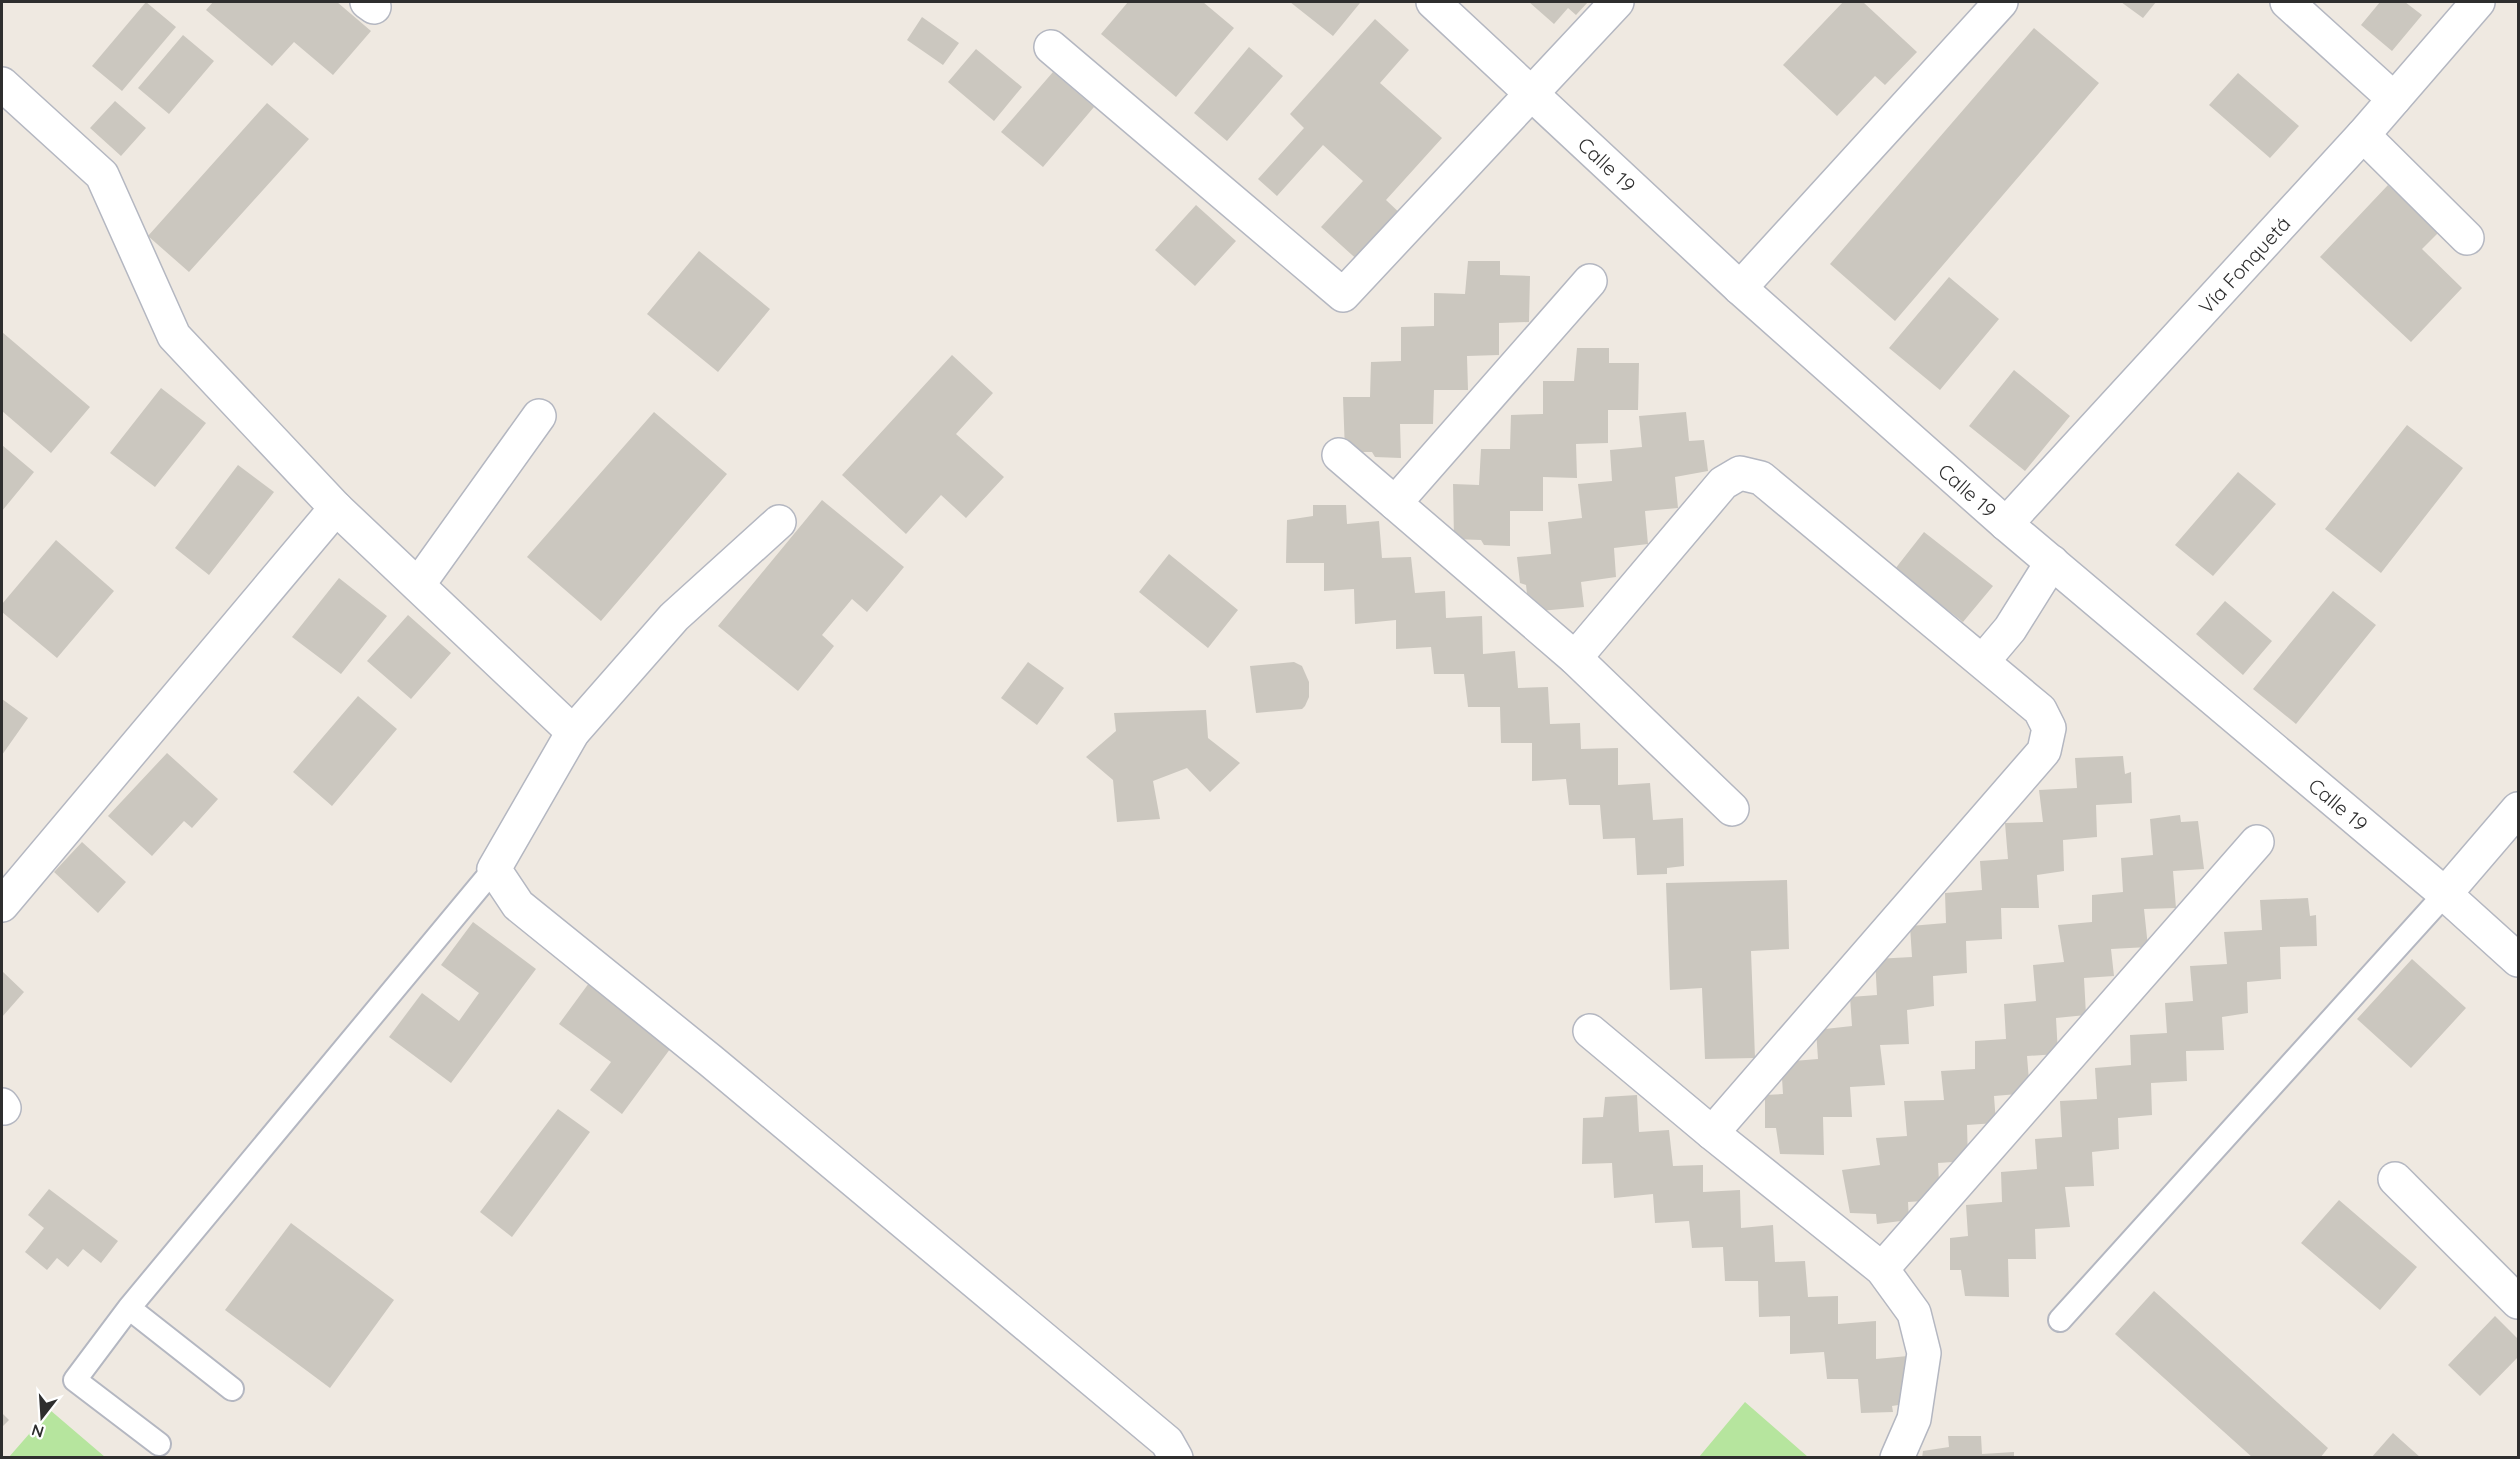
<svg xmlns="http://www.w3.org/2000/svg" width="2520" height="1459" viewBox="0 0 2520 1459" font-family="Quicksand,sans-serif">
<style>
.green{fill:#b6e59e}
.building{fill:#cbc7bf}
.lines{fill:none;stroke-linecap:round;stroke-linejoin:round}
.service-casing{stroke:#b4b7c1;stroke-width:26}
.minor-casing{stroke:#b4b7c1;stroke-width:36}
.tertiary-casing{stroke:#b4b7c1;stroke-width:36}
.service{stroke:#fff;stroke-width:22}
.minor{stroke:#fff;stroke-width:33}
.tertiary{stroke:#fff;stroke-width:33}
.labels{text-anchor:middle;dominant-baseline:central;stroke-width:4.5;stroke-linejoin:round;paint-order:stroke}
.street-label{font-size:20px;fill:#2e2e2e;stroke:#fff}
</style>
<rect width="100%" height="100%" fill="#efe9e1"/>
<!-- green -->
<path class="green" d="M 1745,1402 L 1808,1457 L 1699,1457 Z
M 50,1410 L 105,1457 L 9,1457 Z"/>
<!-- building -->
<path class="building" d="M 146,2 L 176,27 L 122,91 L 92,66 Z
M 213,2 L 337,2 L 371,31 L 333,75 L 294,42 L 272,66 L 206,10 Z
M 1128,2 L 1203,2 L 1234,28 L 1176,97 L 1101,34 Z
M 1290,2 L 1358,2 L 1360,3 L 1333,36 Z
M 1529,2 L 1588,2 L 1576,15 L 1568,8 L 1554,24 Z
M 1843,2 L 1863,2 L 1917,52 L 1885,85 L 1875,76 L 1837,116 L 1783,65 Z
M 2121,2 L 2156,2 L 2143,18 Z
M 2380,2 L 2405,2 L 2422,15 L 2392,51 L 2361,25 Z
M 922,17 L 959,43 L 943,65 L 907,40 Z
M 1375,19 L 1409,50 L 1380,83 L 1442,138 L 1386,200 L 1404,217 L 1362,264 L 1321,227 L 1363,181 L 1323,145 L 1277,196 L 1258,179 L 1304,128 L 1290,114 Z
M 2034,28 L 2099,83 L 1895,321 L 1830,264 Z
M 183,35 L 214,61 L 169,114 L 138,88 Z
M 1249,47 L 1283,76 L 1227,141 L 1194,113 Z
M 976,49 L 1022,87 L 994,121 L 948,82 Z
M 1053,72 L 1094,107 L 1043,167 L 1001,132 Z
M 2238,73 L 2299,126 L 2270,158 L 2209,105 Z
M 115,101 L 146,128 L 121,156 L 90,128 Z
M 267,103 L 309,139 L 189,272 L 148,236 Z
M 2388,185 L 2439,232 L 2422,249 L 2462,288 L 2411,342 L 2320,257 Z
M 1196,205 L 1236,241 L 1195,286 L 1155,250 Z
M 699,251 L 770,309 L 718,372 L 647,314 Z
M 1468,261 L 1500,261 L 1500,275 L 1530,276 L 1529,322 L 1499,323 L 1499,355 L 1467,356 L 1468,390 L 1434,390 L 1433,424 L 1400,424 L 1401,458 L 1375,457 L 1372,452 L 1345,452 L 1343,397 L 1370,397 L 1371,362 L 1401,361 L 1401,327 L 1434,326 L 1434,293 L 1465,294 Z
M 1949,277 L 1999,319 L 1940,390 L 1889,348 Z
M 2,332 L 90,407 L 51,453 L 2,411 Z
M 1577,348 L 1609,348 L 1609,363 L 1639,363 L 1638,410 L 1608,410 L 1608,443 L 1576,444 L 1577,478 L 1543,477 L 1543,511 L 1510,511 L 1510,546 L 1484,545 L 1481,540 L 1454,539 L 1453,484 L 1479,485 L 1481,449 L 1510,449 L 1511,415 L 1543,414 L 1543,381 L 1574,381 Z
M 952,355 L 993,393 L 956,434 L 1004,477 L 966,518 L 941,495 L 906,534 L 842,475 Z
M 2014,370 L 2070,416 L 2025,471 L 1969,426 Z
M 161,388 L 206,423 L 155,487 L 110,453 Z
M 654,412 L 727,474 L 601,621 L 527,557 Z
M 1686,412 L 1689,441 L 1704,440 L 1708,471 L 1675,477 L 1678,508 L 1645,511 L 1648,544 L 1614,548 L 1616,577 L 1581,582 L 1584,607 L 1529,612 L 1526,585 L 1520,583 L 1517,557 L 1551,554 L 1548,522 L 1582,518 L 1578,484 L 1612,481 L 1610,450 L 1642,447 L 1639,416 Z
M 2407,425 L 2463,468 L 2381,573 L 2325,529 Z
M 2,445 L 34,472 L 2,511 Z
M 238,465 L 274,492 L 209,575 L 175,548 Z
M 2238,472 L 2276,504 L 2213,576 L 2175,545 Z
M 822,500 L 904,567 L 867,612 L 852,599 L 822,635 L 834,646 L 798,691 L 718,626 Z
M 1313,505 L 1346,505 L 1347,524 L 1379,521 L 1382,558 L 1411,557 L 1415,593 L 1445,591 L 1446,618 L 1482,616 L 1483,654 L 1515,651 L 1518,688 L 1548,687 L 1550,724 L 1580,723 L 1581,749 L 1618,748 L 1618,785 L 1650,783 L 1653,820 L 1683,818 L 1684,866 L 1667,868 L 1667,874 L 1637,875 L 1635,838 L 1603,839 L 1600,805 L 1569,805 L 1566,779 L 1532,781 L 1532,743 L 1501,743 L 1500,707 L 1468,707 L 1464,674 L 1434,674 L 1431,647 L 1396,649 L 1396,620 L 1355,624 L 1354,589 L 1324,591 L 1324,563 L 1286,563 L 1287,520 L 1313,516 Z
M 1924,532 L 1993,586 L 1963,622 L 1895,569 Z
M 56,540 L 114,591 L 57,658 L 2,612 L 2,604 Z
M 1169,554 L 1238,610 L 1208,648 L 1139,592 Z
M 339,578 L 387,616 L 341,674 L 292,637 Z
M 2333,591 L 2376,625 L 2296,724 L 2253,689 Z
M 2225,601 L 2272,641 L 2243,675 L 2196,634 Z
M 408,615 L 451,653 L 411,699 L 367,661 Z
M 1028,662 L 1064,688 L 1037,725 L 1001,698 Z
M 1294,662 L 1302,666 L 1309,682 L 1309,697 L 1305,706 L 1302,709 L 1256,713 L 1250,666 Z
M 358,696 L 397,729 L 332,806 L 293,772 Z
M 2,699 L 28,718 L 2,755 Z
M 1206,710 L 1208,738 L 1240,763 L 1210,792 L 1187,768 L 1153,781 L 1160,819 L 1117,822 L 1113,780 L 1086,757 L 1116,731 L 1114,713 Z
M 167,753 L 218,799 L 192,828 L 184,821 L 152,856 L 108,816 Z
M 2123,756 L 2125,774 L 2131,772 L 2132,803 L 2096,805 L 2097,837 L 2063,840 L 2064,871 L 2037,875 L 2039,908 L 2001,908 L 2002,939 L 1966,941 L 1967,973 L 1933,976 L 1934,1006 L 1907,1010 L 1909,1044 L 1880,1045 L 1885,1085 L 1850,1087 L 1852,1117 L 1823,1117 L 1824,1155 L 1780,1154 L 1776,1128 L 1765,1128 L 1765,1095 L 1783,1094 L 1781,1062 L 1818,1059 L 1816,1030 L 1852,1026 L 1850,997 L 1877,995 L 1875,959 L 1912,957 L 1910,926 L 1946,923 L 1945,893 L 1982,890 L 1980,861 L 2008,859 L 2005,823 L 2043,822 L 2039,790 L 2077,788 L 2075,758 Z
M 2180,815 L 2181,822 L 2198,821 L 2204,869 L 2173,871 L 2176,908 L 2144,909 L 2148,947 L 2111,949 L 2114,976 L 2084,978 L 2086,1015 L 2056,1018 L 2058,1054 L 2027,1056 L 2030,1093 L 1994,1096 L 1996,1123 L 1967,1125 L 1968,1161 L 1938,1163 L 1940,1200 L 1908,1202 L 1909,1220 L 1877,1224 L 1876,1214 L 1850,1213 L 1842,1170 L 1880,1165 L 1876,1138 L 1907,1136 L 1904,1101 L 1944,1100 L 1941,1071 L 1975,1069 L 1975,1041 L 2006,1039 L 2004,1004 L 2036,1001 L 2033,965 L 2064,962 L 2058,925 L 2092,922 L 2092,895 L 2123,892 L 2121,858 L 2153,855 L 2150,819 Z
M 82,842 L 126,882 L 98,913 L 54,872 Z
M 1787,880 L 1789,949 L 1751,951 L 1755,1058 L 1705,1059 L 1702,988 L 1670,990 L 1666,883 Z
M 2308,898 L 2310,916 L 2316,915 L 2317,946 L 2280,947 L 2281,979 L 2247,982 L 2248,1013 L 2222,1017 L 2224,1050 L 2186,1051 L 2187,1081 L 2151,1083 L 2152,1115 L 2118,1118 L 2119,1149 L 2092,1152 L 2094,1186 L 2065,1187 L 2070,1227 L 2035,1229 L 2036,1259 L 2008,1259 L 2009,1297 L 1965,1296 L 1961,1270 L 1950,1270 L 1950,1238 L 1968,1236 L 1966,1205 L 2002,1202 L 2001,1172 L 2037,1169 L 2035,1139 L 2062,1137 L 2060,1101 L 2097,1099 L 2095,1068 L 2131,1065 L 2130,1035 L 2167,1033 L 2165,1003 L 2193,1001 L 2190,966 L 2227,964 L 2224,932 L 2262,930 L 2260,900 Z
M 473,922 L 536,969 L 451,1083 L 389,1037 L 422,993 L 459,1021 L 479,993 L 441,965 Z
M 2412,959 L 2466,1008 L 2411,1068 L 2357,1019 Z
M 2,971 L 24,992 L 2,1017 Z
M 589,983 L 673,1045 L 622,1114 L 590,1090 L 611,1062 L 559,1024 Z
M 1637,1095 L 1639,1132 L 1669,1130 L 1673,1166 L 1703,1165 L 1703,1192 L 1740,1190 L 1741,1228 L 1773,1225 L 1775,1262 L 1805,1261 L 1808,1297 L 1838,1296 L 1838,1324 L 1876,1321 L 1876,1359 L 1908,1356 L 1911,1403 L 1892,1406 L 1893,1412 L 1861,1413 L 1858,1379 L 1827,1379 L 1824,1352 L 1790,1354 L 1790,1316 L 1759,1317 L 1758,1281 L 1725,1281 L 1723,1247 L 1692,1248 L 1689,1221 L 1655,1223 L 1653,1194 L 1614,1198 L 1612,1163 L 1582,1164 L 1583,1118 L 1603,1117 L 1605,1097 Z
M 558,1109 L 590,1132 L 512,1237 L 480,1212 Z
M 49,1189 L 118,1241 L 101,1263 L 83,1249 L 68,1267 L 57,1258 L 47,1270 L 25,1252 L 44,1228 L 28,1215 Z
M 2339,1200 L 2417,1267 L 2380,1310 L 2301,1243 Z
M 291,1223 L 394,1300 L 330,1388 L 225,1310 Z
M 2154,1291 L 2328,1448 L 2320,1458 L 2253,1458 L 2115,1334 Z
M 2495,1316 L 2518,1339 L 2518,1357 L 2480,1396 L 2448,1365 Z
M 2,1413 L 9,1420 L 2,1427 Z
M 2393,1433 L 2421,1458 L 2371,1458 Z
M 1948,1436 L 1981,1436 L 1982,1454 L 2014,1452 L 2014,1458 L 1922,1458 L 1923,1451 L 1949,1447 Z"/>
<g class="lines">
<defs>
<path id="service" d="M 129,1308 L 232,1389
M 2060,1320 L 2445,894
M 159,1444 L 75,1380 L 129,1308 L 494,869"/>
<g id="minor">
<path d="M 367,2 L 374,7"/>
<path d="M 2287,2 L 2394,99"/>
<path d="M 1051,47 L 1343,295 L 1617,2"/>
<path d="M 2,84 L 102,175 L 174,336 L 336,508 L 573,732"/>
<path d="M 2363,135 L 2467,238"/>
<path d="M 1740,288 L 2001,2"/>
<path d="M 1339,455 L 1575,658 L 1732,809"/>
<path d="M 1395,503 L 1590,281"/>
<path d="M 779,522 L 674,617 L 573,732 L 494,869 L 518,905 L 711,1061 L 1167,1442 L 1176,1458"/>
<path id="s1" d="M 2006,524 L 2363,135 L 2478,2"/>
<path d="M 418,585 L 539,416"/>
<path d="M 1575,658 L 1723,483 L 1740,473 L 1761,478 L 2040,710 L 2049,728 L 2044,751 L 1712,1133"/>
<path d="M 1983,661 L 2010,629 L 2052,562"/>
<path d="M 2445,894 L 2518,809"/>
<path d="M 2,905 L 336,508"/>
<path d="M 1590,1031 L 1712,1133 L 1882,1269 L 1914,1313 L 1924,1353 L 1914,1419 L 1897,1458"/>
<path d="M 2,1105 L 4,1108"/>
<path d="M 2395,1179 L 2518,1302"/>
<path d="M 1882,1269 L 2257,842"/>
</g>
<g id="tertiary">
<path id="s2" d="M 1433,2 L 1740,288 L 2006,524 L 2445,894 L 2518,960"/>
</g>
</defs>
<!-- service casing -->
<use href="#service" class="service-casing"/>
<!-- minor casing -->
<use href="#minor" class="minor-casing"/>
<!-- tertiary casing -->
<use href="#tertiary" class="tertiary-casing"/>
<!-- service -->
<use href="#service" class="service"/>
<!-- minor -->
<use href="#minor" class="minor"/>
<!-- tertiary -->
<use href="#tertiary" class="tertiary"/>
</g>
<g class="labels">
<!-- street labels -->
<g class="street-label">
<text stroke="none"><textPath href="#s2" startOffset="238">Calle 19</textPath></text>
<text stroke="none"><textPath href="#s1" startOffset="352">Vía Fonquetá</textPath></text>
<text stroke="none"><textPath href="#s2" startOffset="724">Calle 19</textPath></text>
<text stroke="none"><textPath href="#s2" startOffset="1210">Calle 19</textPath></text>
</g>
</g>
<!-- border -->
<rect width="2520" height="1459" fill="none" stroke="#2e2e2e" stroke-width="6"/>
<!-- north arrow -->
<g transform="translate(42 1417) rotate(197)" stroke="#ffffff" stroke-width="4.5" paint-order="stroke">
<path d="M0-4.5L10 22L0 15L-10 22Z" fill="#2e2e2e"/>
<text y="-9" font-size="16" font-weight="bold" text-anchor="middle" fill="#2e2e2e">N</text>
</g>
</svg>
